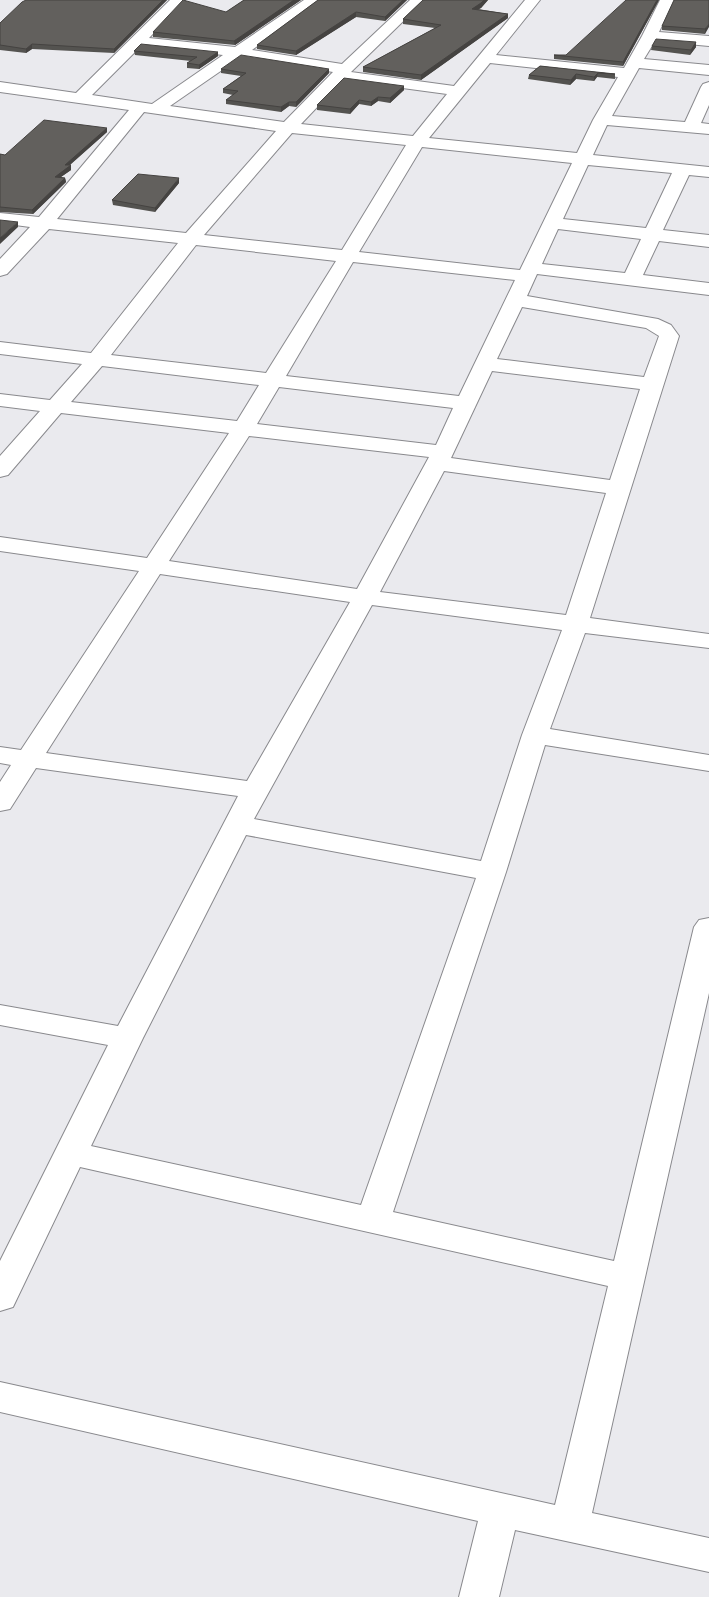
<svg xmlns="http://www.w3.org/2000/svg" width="709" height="1597" viewBox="0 0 709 1597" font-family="Helvetica,sans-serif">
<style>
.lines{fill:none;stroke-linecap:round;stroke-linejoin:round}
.minor-casing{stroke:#89898d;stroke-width:2}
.minor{fill:#fff;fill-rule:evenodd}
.wall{fill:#545350}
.shaded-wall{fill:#454341}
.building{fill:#62605d;stroke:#454341}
</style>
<rect width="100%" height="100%" fill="#eaeaee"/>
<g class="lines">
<defs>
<path id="minor" d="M 170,0 L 185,0 L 149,38 L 235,47 L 304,0 L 321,0 L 252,50 L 342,64 L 410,0 L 425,0 L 351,72 L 454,86 L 525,0 L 540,0 L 496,55 L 624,68 L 642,36 L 660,0 L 674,0 L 659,32 L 709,36 L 709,46 L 655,41 L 644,59 L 709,65 L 709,75 L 639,68 L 612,116 L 685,122 L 701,87 L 703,84 L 709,82 L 709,105 L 701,123 L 709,124 L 709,134 L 607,125 L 593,155 L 709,167 L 709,177 L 689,175 L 663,230 L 709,235 L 709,247 L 659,241 L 643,275 L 709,283 L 709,295 L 537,274 L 527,296 L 658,319 L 671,325 L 679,336 L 590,618 L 709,634 L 709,648 L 585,633 L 550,729 L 709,755 L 709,771 L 545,745 L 506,872 L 393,1212 L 614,1261 L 694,927 L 699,920 L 709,918 L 709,993 L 592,1513 L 709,1538 L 709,1572 L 515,1530 L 499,1597 L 459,1597 L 478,1521 L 0,1412 L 0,1382 L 555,1505 L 608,1286 L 80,1167 L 13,1307 L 0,1311 L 0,1261 L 108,1045 L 0,1025 L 0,1005 L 118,1026 L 238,796 L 36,768 L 10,809 L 0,811 L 0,782 L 11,765 L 0,763 L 0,747 L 21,750 L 139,571 L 0,551 L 0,537 L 147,558 L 229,433 L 61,413 L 8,475 L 0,477 L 0,456 L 40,411 L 0,406 L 0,394 L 50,400 L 82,364 L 0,354 L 0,342 L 91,353 L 178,243 L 49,229 L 7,274 L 0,276 L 0,259 L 30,227 L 0,223 L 0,213 L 39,217 L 129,110 L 0,92 L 0,82 L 76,93 ZM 141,46 L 223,55 L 152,104 L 92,95 ZM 241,57 L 333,72 L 284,122 L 170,106 ZM 490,63 L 618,77 L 593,120 L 577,153 L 429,138 ZM 343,80 L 447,94 L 413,136 L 301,124 ZM 144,112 L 276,131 L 186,233 L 57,219 ZM 292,133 L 406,145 L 342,250 L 204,235 ZM 422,147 L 572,163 L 520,270 L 359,252 ZM 588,165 L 672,173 L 646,228 L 563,219 ZM 558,229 L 641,239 L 625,273 L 542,264 ZM 196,245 L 336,261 L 266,373 L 111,355 ZM 353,262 L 515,280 L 459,396 L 286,376 ZM 522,307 L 646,328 L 659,336 L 644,377 L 497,359 ZM 102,366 L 259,385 L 237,421 L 71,402 ZM 492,371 L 640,389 L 610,480 L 451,458 ZM 279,387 L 453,408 L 436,445 L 257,424 ZM 249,436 L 429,457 L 357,589 L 169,561 ZM 444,471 L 606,493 L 566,615 L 380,592 ZM 160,574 L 350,602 L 247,781 L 46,753 ZM 372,605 L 562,630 L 522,735 L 481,861 L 254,819 ZM 246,835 L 476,878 L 361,1205 L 91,1146 L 143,1038 Z"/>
</defs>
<!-- minor casing -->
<use href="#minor" class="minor-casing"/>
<!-- minor -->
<use href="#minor" class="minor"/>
</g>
<!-- wall -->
<path class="wall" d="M 26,0 L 167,0 L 114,53 L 32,49 L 26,53 L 0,50 L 0,23 Z
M 244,0 L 301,0 L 235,45 L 153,37 L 153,32 L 226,12 Z
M 318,0 L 407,0 L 385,21 L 356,17 L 296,55 L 257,49 L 257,45 Z
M 423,0 L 488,0 L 481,8 L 478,9 L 508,14 L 508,18 L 421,80 L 363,72 L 363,67 L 435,28 L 403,24 L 403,19 Z
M 659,0 L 623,66 L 554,59 L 554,55 L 566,55 Z
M 709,0 L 705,34 L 662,30 L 662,26 Z
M 696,42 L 696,47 L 690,55 L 651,50 L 652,46 Z
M 134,51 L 218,52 L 218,56 L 199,69 L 187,68 L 187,63 L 191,61 L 135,55 Z
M 540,66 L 615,74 L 615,79 L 597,77 L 594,81 L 576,79 L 570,85 L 528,79 L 529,75 Z
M 221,69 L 329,73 L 296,107 L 289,106 L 281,112 L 226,104 L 226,100 L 233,95 L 223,93 L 223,89 L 241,76 L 221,73 Z
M 404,86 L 404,90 L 390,103 L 378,101 L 371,106 L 359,104 L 350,114 L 317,110 L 317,105 Z
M 107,128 L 107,132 L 70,165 L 71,165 L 71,170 L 61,177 L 65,178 L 66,182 L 33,214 L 0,212 L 0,154 L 5,155 Z
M 179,183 L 155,212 L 113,205 L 112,200 Z"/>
<!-- shaded-wall -->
<path class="shaded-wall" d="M 163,0 L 167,0 L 114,53 L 114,49 Z
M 294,0 L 301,0 L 235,45 L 234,41 Z
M 403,0 L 407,0 L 385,21 L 385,17 Z
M 484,0 L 488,0 L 481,8 L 472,13 L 472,9 Z
M 657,0 L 659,0 L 623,66 L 623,62 Z
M 356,12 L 356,17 L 296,55 L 296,51 Z
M 508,14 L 508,18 L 421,80 L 421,75 Z
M 709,24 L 709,27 L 705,34 L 705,29 Z
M 696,42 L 696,47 L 690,55 L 691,50 Z
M 32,44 L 32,49 L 26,53 L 26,49 Z
M 218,52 L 218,56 L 199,69 L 199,65 Z
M 329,69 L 329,73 L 296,107 L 296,102 Z
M 598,73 L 597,77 L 594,81 L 594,77 Z
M 576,74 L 576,79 L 570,85 L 571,80 Z
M 404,86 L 404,90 L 390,103 L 390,98 Z
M 378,97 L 378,101 L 371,106 L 371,102 Z
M 359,100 L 359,104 L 350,114 L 350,109 Z
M 289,102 L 289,106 L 281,112 L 281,107 Z
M 107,128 L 107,132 L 65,169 L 71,165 L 71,170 L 55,181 L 55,177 L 65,165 Z
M 65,178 L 66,182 L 33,214 L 32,210 Z
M 179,178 L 179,183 L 155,212 L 155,208 Z
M 18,222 L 18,227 L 0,244 L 0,238 Z"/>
<!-- building -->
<path class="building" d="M 26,0 L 163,0 L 114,49 L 32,44 L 26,49 L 0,45 L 0,23 L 22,2 Z
M 183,0 L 226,12 L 244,0 L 294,0 L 234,41 L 153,32 Z
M 318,0 L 403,0 L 385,17 L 356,12 L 296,51 L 257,45 Z
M 423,0 L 484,0 L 481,3 L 472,9 L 508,14 L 421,75 L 363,67 L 441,25 L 403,19 Z
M 626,0 L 657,0 L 623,62 L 554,55 L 566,55 Z
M 674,0 L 709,0 L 709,24 L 705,29 L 662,26 Z
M 656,39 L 696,42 L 691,50 L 652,46 Z
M 141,44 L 218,52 L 199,65 L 187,63 L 197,57 L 134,51 Z
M 241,55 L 329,69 L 296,102 L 289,102 L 281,107 L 226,100 L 238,91 L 223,89 L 246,73 L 221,69 Z
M 540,66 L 615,74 L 598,73 L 594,77 L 576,74 L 571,80 L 529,75 Z
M 344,78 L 404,86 L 390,98 L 378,97 L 371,102 L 359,100 L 350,109 L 317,105 Z
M 44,120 L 107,128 L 65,165 L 71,165 L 55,177 L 65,178 L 32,210 L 0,207 L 0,154 L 5,155 Z
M 138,174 L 179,178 L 155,208 L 112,200 Z
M 0,220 L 18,222 L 0,238 Z"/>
</svg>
